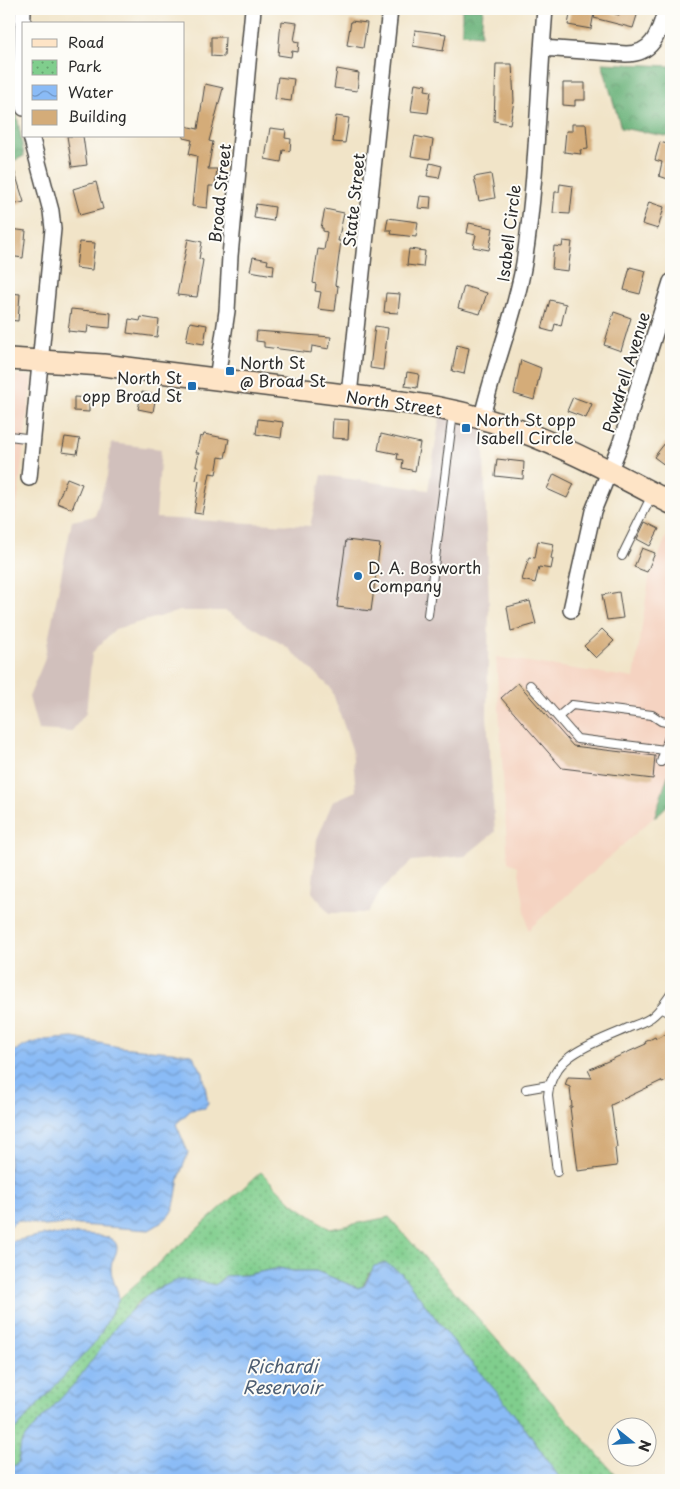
<svg xmlns="http://www.w3.org/2000/svg" width="680" height="1489" viewBox="0 0 680 1489" font-family="'Playpen Sans',sans-serif">
<style>
.built{fill:#f5d3c1}
.industrial{fill:#d1c0bc}
.forest{fill:url(#forest-crowns);stroke:#4a6e52}
.park{fill:url(#park-dots);stroke:#567c5c}
.water{fill:url(#water-waves);stroke:#5a7390}
.building{fill:#d4ac79}
.lines{fill:none;stroke-linecap:round;stroke-linejoin:round}
.service-casing{stroke:#494743;stroke-width:10}
.minor-casing{stroke:#494743;stroke-width:18}
.secondary-casing{stroke:#494743;stroke-width:24}
.service{stroke:#fff;stroke-width:8}
.minor{stroke:#fff;stroke-width:15}
.secondary{stroke:#fee4c6;stroke-width:21}
.poi-dot{fill:#1f6fb2;stroke:#fdfcf7;stroke-width:2}
.labels{text-anchor:middle;dominant-baseline:central;stroke-width:4;stroke-linejoin:round;paint-order:stroke}
.street-label{font-size:16px;fill:#2b2b2b;stroke:#fdfcf7}
.poi-label{font-size:16px;fill:#2b2b2b;stroke:#fdfcf7;text-anchor:start}
.water-label{font-size:18px;font-style:italic;fill:#4c5d72;stroke:#fdfcf7}
</style>
<defs>
<pattern id="forest-crowns" width="20" height="18" patternUnits="userSpaceOnUse" patternTransform="scale(1.25)"><rect width="20" height="18" fill="#68b178"/><path d="M2 6a3 3 0 1 1 6 0M12 15a3 3 0 1 1 6 0" fill="none" stroke="#569063"/></pattern>
<pattern id="park-dots" width="8" height="8" patternUnits="userSpaceOnUse" patternTransform="scale(1.25)"><rect width="8" height="8" fill="#80ce8d"/><path d="M2 2h.1M6 6h.1" fill="none" stroke="#69a773" stroke-width="1.8" stroke-linecap="round"/></pattern>
<pattern id="water-waves" width="16" height="10" patternUnits="userSpaceOnUse" patternTransform="scale(1.25)"><rect width="16" height="10" fill="#8abbf6"/><path d="M0 5q4-4 8 0t8 0" fill="none" stroke="#7198c7"/></pattern>
</defs>
<rect width="100%" height="100%" fill="#fdfcf7"/>
<filter id="ink" filterUnits="userSpaceOnUse"><feTurbulence type="fractalNoise" baseFrequency=".02" numOctaves="2"/><feDisplacementMap in="SourceGraphic" scale="10" xChannelSelector="R" yChannelSelector="G"/><feConvolveMatrix kernelMatrix="1 2 1 2 8 2 1 2 1" color-interpolation-filters="sRGB"/></filter>
<filter id="wash" filterUnits="userSpaceOnUse"><feTurbulence type="fractalNoise" baseFrequency=".0096" numOctaves="4" result="noise"/><feDisplacementMap in="SourceGraphic" scale="20" xChannelSelector="R" yChannelSelector="G"/><feGaussianBlur stdDeviation="1.12" result="paint"/><feColorMatrix in="noise" values="0 0 0 0 0 0 0 0 0 0 0 0 0 0 0 0 0 1.4 0 .05"/><feComposite in="paint" operator="in"/></filter>
<g filter="url(#wash)">
<rect width="100%" height="100%" fill="#f1e4c8"/>
<!-- built -->
<path class="built" d="M 9,375 L 32,376 L 9,573 Z
M 671,525 L 671,766 L 653,818 L 528,930 L 518,866 L 508,862 L 496,657 L 634,678 L 649,579 Z"/>
<!-- industrial -->
<path class="industrial" d="M 440,416 L 483,426 L 489,603 L 487,717 L 495,832 L 465,856 L 412,861 L 382,889 L 368,913 L 329,913 L 312,892 L 317,839 L 333,801 L 356,791 L 352,749 L 331,688 L 287,647 L 226,611 L 180,611 L 115,629 L 92,653 L 86,713 L 71,732 L 38,730 L 29,697 L 44,661 L 72,521 L 95,516 L 107,476 L 111,443 L 161,449 L 156,518 L 310,526 L 322,475 L 428,490 Z"/>
<!-- forest -->
<path class="forest" d="M 462,9 L 483,9 L 481,35 L 462,33 Z
M 602,63 L 671,66 L 671,137 L 621,128 Z
M 9,85 L 15,104 L 24,156 L 9,163 Z
M 671,766 L 671,802 L 654,818 Z"/>
<!-- park -->
<path class="park" d="M 261,1172 L 291,1202 L 330,1229 L 389,1217 L 620,1480 L 561,1480 L 527,1431 L 459,1349 L 401,1273 L 369,1273 L 363,1286 L 358,1288 L 316,1271 L 293,1271 L 279,1268 L 246,1275 L 225,1276 L 215,1285 L 193,1280 L 163,1286 L 152,1291 L 136,1304 L 76,1382 L 26,1436 L 21,1444 L 18,1464 L 14,1466 L 11,1464 L 9,1444 L 12,1433 L 97,1340 L 119,1299 Z"/>
<!-- water -->
<path class="water" d="M 74,1038 L 119,1047 L 192,1054 L 203,1073 L 208,1104 L 205,1108 L 191,1110 L 176,1124 L 188,1152 C 186,1161 181,1169 179,1179 C 173,1208 178,1214 149,1230 L 66,1224 L 45,1226 L 18,1220 L 9,1227 L 9,1052 C 17,1051 20,1048 27,1045 C 42,1039 58,1039 74,1038 Z
M 81,1234 C 92,1235 123,1234 116,1253 C 114,1259 111,1262 111,1268 C 111,1279 118,1288 119,1299 L 97,1340 L 12,1433 L 9,1444 L 11,1464 L 14,1466 L 18,1463 L 21,1444 L 26,1436 L 76,1382 L 121,1320 L 152,1291 L 178,1280 L 193,1280 L 215,1285 L 225,1276 L 246,1275 L 279,1268 L 293,1271 L 316,1271 L 358,1288 L 364,1286 L 374,1266 L 386,1263 L 401,1273 L 459,1349 L 495,1390 L 527,1431 L 561,1480 L 9,1480 L 9,1242 L 43,1235 Z"/>
<g id="blocks">
<!-- building -->
<path class="building" d="M 571,9 L 583,9 L 583,11 L 594,13 L 591,29 L 568,25 Z
M 597,9 L 619,15 L 621,9 L 639,9 L 633,28 L 594,18 Z
M 281,21 L 297,23 L 294,41 L 299,42 L 298,52 L 292,51 L 291,57 L 278,55 Z
M 351,21 L 367,23 L 363,48 L 347,45 Z
M 415,30 L 446,34 L 443,51 L 413,46 Z
M 211,37 L 225,37 L 224,57 L 211,56 Z
M 496,64 L 512,64 L 514,101 L 510,124 L 494,121 Z
M 337,69 L 359,73 L 357,91 L 334,88 Z
M 278,77 L 294,79 L 291,101 L 275,99 Z
M 415,83 L 426,85 L 425,90 L 431,91 L 428,113 L 411,111 Z
M 563,83 L 585,83 L 585,100 L 575,100 L 575,106 L 563,105 Z
M 205,84 L 223,88 L 209,141 L 213,142 L 208,169 L 217,169 L 215,186 L 209,186 L 207,208 L 192,206 L 197,156 L 189,154 L 192,140 L 183,138 L 185,126 L 198,129 Z
M 336,116 L 349,118 L 345,143 L 333,142 Z
M 572,124 L 586,124 L 588,149 L 580,150 L 581,154 L 564,152 L 566,131 L 572,131 Z
M 270,128 L 286,130 L 285,138 L 291,139 L 290,151 L 283,150 L 281,162 L 265,159 Z
M 67,136 L 83,136 L 87,165 L 72,167 Z
M 415,136 L 433,140 L 430,159 L 411,156 Z
M 660,142 L 667,144 L 668,142 L 671,142 L 671,180 L 659,176 L 662,162 L 655,160 Z
M 9,160 L 11,160 L 24,202 L 9,206 Z
M 430,163 L 442,166 L 439,178 L 427,176 Z
M 491,174 L 495,198 L 479,201 L 474,177 Z
M 96,182 L 103,209 L 80,215 L 73,189 Z
M 560,184 L 573,186 L 570,214 L 553,213 L 555,192 L 559,192 Z
M 420,196 L 431,197 L 430,209 L 418,208 Z
M 649,202 L 664,207 L 658,229 L 642,224 Z
M 256,204 L 275,207 L 273,221 L 254,218 Z
M 325,209 L 344,213 L 338,241 L 341,241 L 335,285 L 338,286 L 335,311 L 318,309 L 321,292 L 315,291 L 316,284 L 313,283 L 318,249 L 324,250 L 327,232 L 323,231 L 323,228 L 321,228 Z
M 388,218 L 418,222 L 416,237 L 391,234 L 392,230 L 386,230 Z
M 469,223 L 493,228 L 489,250 L 473,247 L 476,235 L 467,233 Z
M 10,229 L 26,231 L 23,258 L 9,256 Z
M 188,239 L 202,242 L 199,259 L 203,260 L 197,297 L 177,295 Z
M 563,241 L 572,242 L 568,271 L 552,269 L 554,246 L 562,247 Z
M 79,242 L 95,243 L 92,270 L 76,268 Z
M 409,249 L 425,251 L 423,267 L 407,265 Z
M 253,257 L 268,260 L 267,264 L 274,265 L 273,275 L 250,271 Z
M 630,267 L 646,271 L 640,294 L 624,290 Z
M 464,286 L 487,293 L 480,314 L 458,308 Z
M 9,293 L 20,294 L 18,321 L 9,320 Z
M 386,293 L 400,294 L 398,313 L 384,312 Z
M 550,300 L 566,304 L 561,326 L 555,324 L 553,332 L 542,329 Z
M 71,309 L 111,313 L 110,328 L 88,326 L 87,333 L 68,331 Z
M 614,312 L 631,318 L 621,351 L 604,345 Z
M 141,317 L 159,320 L 157,337 L 127,333 L 129,319 L 140,321 Z
M 190,322 L 207,325 L 204,344 L 186,341 Z
M 375,326 L 388,328 L 383,370 L 370,368 Z
M 257,331 L 331,337 L 329,349 L 312,346 L 311,353 L 264,347 L 264,342 L 256,341 Z
M 457,345 L 469,348 L 464,374 L 452,371 Z
M 521,360 L 541,368 L 534,400 L 514,394 Z
M 407,372 L 419,374 L 417,388 L 405,386 Z
M 142,392 L 156,395 L 153,412 L 138,409 Z
M 74,397 L 89,398 L 89,412 L 74,411 Z
M 573,397 L 592,404 L 586,418 L 567,411 Z
M 258,419 L 283,422 L 281,438 L 256,434 Z
M 333,419 L 349,420 L 348,439 L 332,438 Z
M 204,434 L 229,439 L 225,458 L 219,457 L 216,474 L 210,473 L 202,514 L 194,513 L 199,481 L 196,480 L 199,466 L 196,466 L 199,453 L 196,453 L 200,436 L 203,437 Z
M 381,434 L 420,443 L 415,471 L 402,468 L 403,460 L 397,459 L 398,454 L 378,450 Z
M 65,437 L 80,439 L 77,454 L 62,452 Z
M 665,443 L 671,448 L 671,458 L 666,466 L 654,457 Z
M 497,459 L 524,462 L 523,479 L 495,476 Z
M 554,474 L 574,484 L 567,498 L 547,489 Z
M 67,478 L 82,484 L 72,509 L 57,503 Z
M 645,522 L 659,529 L 650,546 L 637,539 Z
M 346,540 L 380,544 L 371,611 L 337,607 Z
M 538,541 L 554,544 L 551,558 L 553,559 L 551,569 L 539,567 L 535,583 L 522,580 L 529,557 L 535,558 Z
M 642,548 L 655,553 L 647,572 L 634,567 Z
M 619,592 L 623,618 L 607,620 L 602,595 Z
M 530,601 L 536,624 L 511,631 L 507,607 Z
M 602,629 L 614,641 L 596,658 L 584,646 Z
M 518,683 L 573,746 L 655,756 L 653,779 L 562,768 L 501,698 Z
M 668,1033 L 671,1040 L 671,1079 L 662,1083 L 661,1081 L 611,1105 L 617,1147 L 615,1148 L 617,1166 L 578,1171 L 570,1107 L 572,1107 L 570,1087 L 565,1085 L 568,1077 L 592,1078 L 588,1070 L 646,1044 L 645,1042 L 655,1037 L 656,1039 Z"/>
</g>
</g>
<g filter="url(#ink)">
<use href="#blocks" fill-opacity="0" stroke="#494743" stroke-width="1"/>
<g class="lines">
<defs>
<path id="service" d="M 9,436 L 34,439
M 622,556 L 652,495
M 428,615 L 453,413
M 530,685 L 577,739 L 665,750
M 558,717 L 572,705 L 652,715 L 661,721 L 671,723
M 661,762 L 671,730
M 660,1008 L 671,1013
M 526,1089 L 549,1085
M 557,1172 L 548,1096 C 551,1053 597,1043 630,1027 C 638,1024 648,1021 654,1015 C 661,1009 666,1001 671,994"/>
<path id="minor" d="M 23,9 L 21,82 L 24,108
M 542,48 L 626,54 C 654,54 659,32 666,9
M 217,379 L 227,311 L 230,256 L 253,9
M 349,395 L 390,9
M 482,417 C 494,365 515,316 524,263 C 537,180 538,93 545,9
M 29,478 L 53,229 L 51,211 L 31,136
M 571,610 L 593,511 L 620,445 L 671,282"/>
<path id="secondary" d="M 9,359 L 103,365 L 409,403 C 512,417 581,456 671,503"/>
</defs>
<!-- service casing -->
<use href="#service" class="service-casing"/>
<!-- minor casing -->
<use href="#minor" class="minor-casing"/>
<!-- secondary casing -->
<use href="#secondary" class="secondary-casing"/>
<!-- service -->
<use href="#service" class="service"/>
<!-- minor -->
<use href="#minor" class="minor"/>
<!-- secondary -->
<use href="#secondary" class="secondary"/>
</g>
</g>
<!-- markers -->
<g class="poi-dot">
<rect x="225" y="366" width="10" height="10" rx="2.5"/>
<rect x="187" y="381" width="10" height="10" rx="2.5"/>
<rect x="461" y="423" width="10" height="10" rx="2.5"/>
<circle cx="358" cy="576" r="5"/>
</g>
<g class="labels">
<!-- street labels -->
<g class="street-label">
<text transform="translate(219 193) rotate(-84)">Broad Street</text>
<text transform="translate(353 200) rotate(-84)">State Street</text>
<text transform="translate(508 233) rotate(-83)">Isabell Circle</text>
<text transform="translate(625 372) rotate(-73)">Powdrell Avenue</text>
<text transform="translate(394 402) rotate(8)">North Street</text>
</g>
<!-- poi labels -->
<g class="poi-label">
<text x="240" y="362">North St<tspan x="240" dy="18">@ Broad St</tspan></text>
<text x="182" y="377" text-anchor="end">North St<tspan x="182" dy="18">opp Broad St</tspan></text>
<text x="476" y="419">North St opp<tspan x="476" dy="18">Isabell Circle</tspan></text>
<text x="368" y="567">D. A. Bosworth<tspan x="368" dy="18">Company</tspan></text>
</g>
<!-- water labels -->
<g class="water-label">
<text x="282" y="1365">Richardi<tspan x="282" dy="21">Reservoir</tspan></text>
</g>
</g>
<!-- margin -->
<rect width="680" height="1489" fill="none" stroke="#fdfcf7" stroke-width="30"/>
<!-- legend -->
<rect x="22" y="22" width="162" height="115" fill="#fdfcf7" stroke="#a9a8a5"/>
<rect x="32" y="39" width="25" height="8" fill="#fee4c6" stroke="#a9a8a5"/>
<text x="68" y="48" font-size="15" fill="#2b2b2b">Road</text>
<rect x="32" y="60" width="25" height="15" fill="url(#park-dots)" stroke="#a9a8a5"/>
<text x="68" y="72" font-size="15" fill="#2b2b2b">Park</text>
<rect x="32" y="85" width="25" height="15" fill="url(#water-waves)" stroke="#a9a8a5"/>
<text x="68" y="98" font-size="15" fill="#2b2b2b">Water</text>
<rect x="32" y="110" width="25" height="15" fill="#d4ac79" stroke="#a9a8a5"/>
<text x="68" y="122" font-size="15" fill="#2b2b2b">Building</text>
<!-- north arrow -->
<g transform="translate(632 1442) rotate(107)"><circle r="24" fill="#fdfcf7" stroke="#a9a8a5"/>
<path d="M0-4L9 19L0 12L-9 19Z" fill="#1f6fb2"/>
<text y="-8" font-size="14" font-weight="bold" text-anchor="middle" fill="#2b2b2b">N</text>
</g>
</svg>
